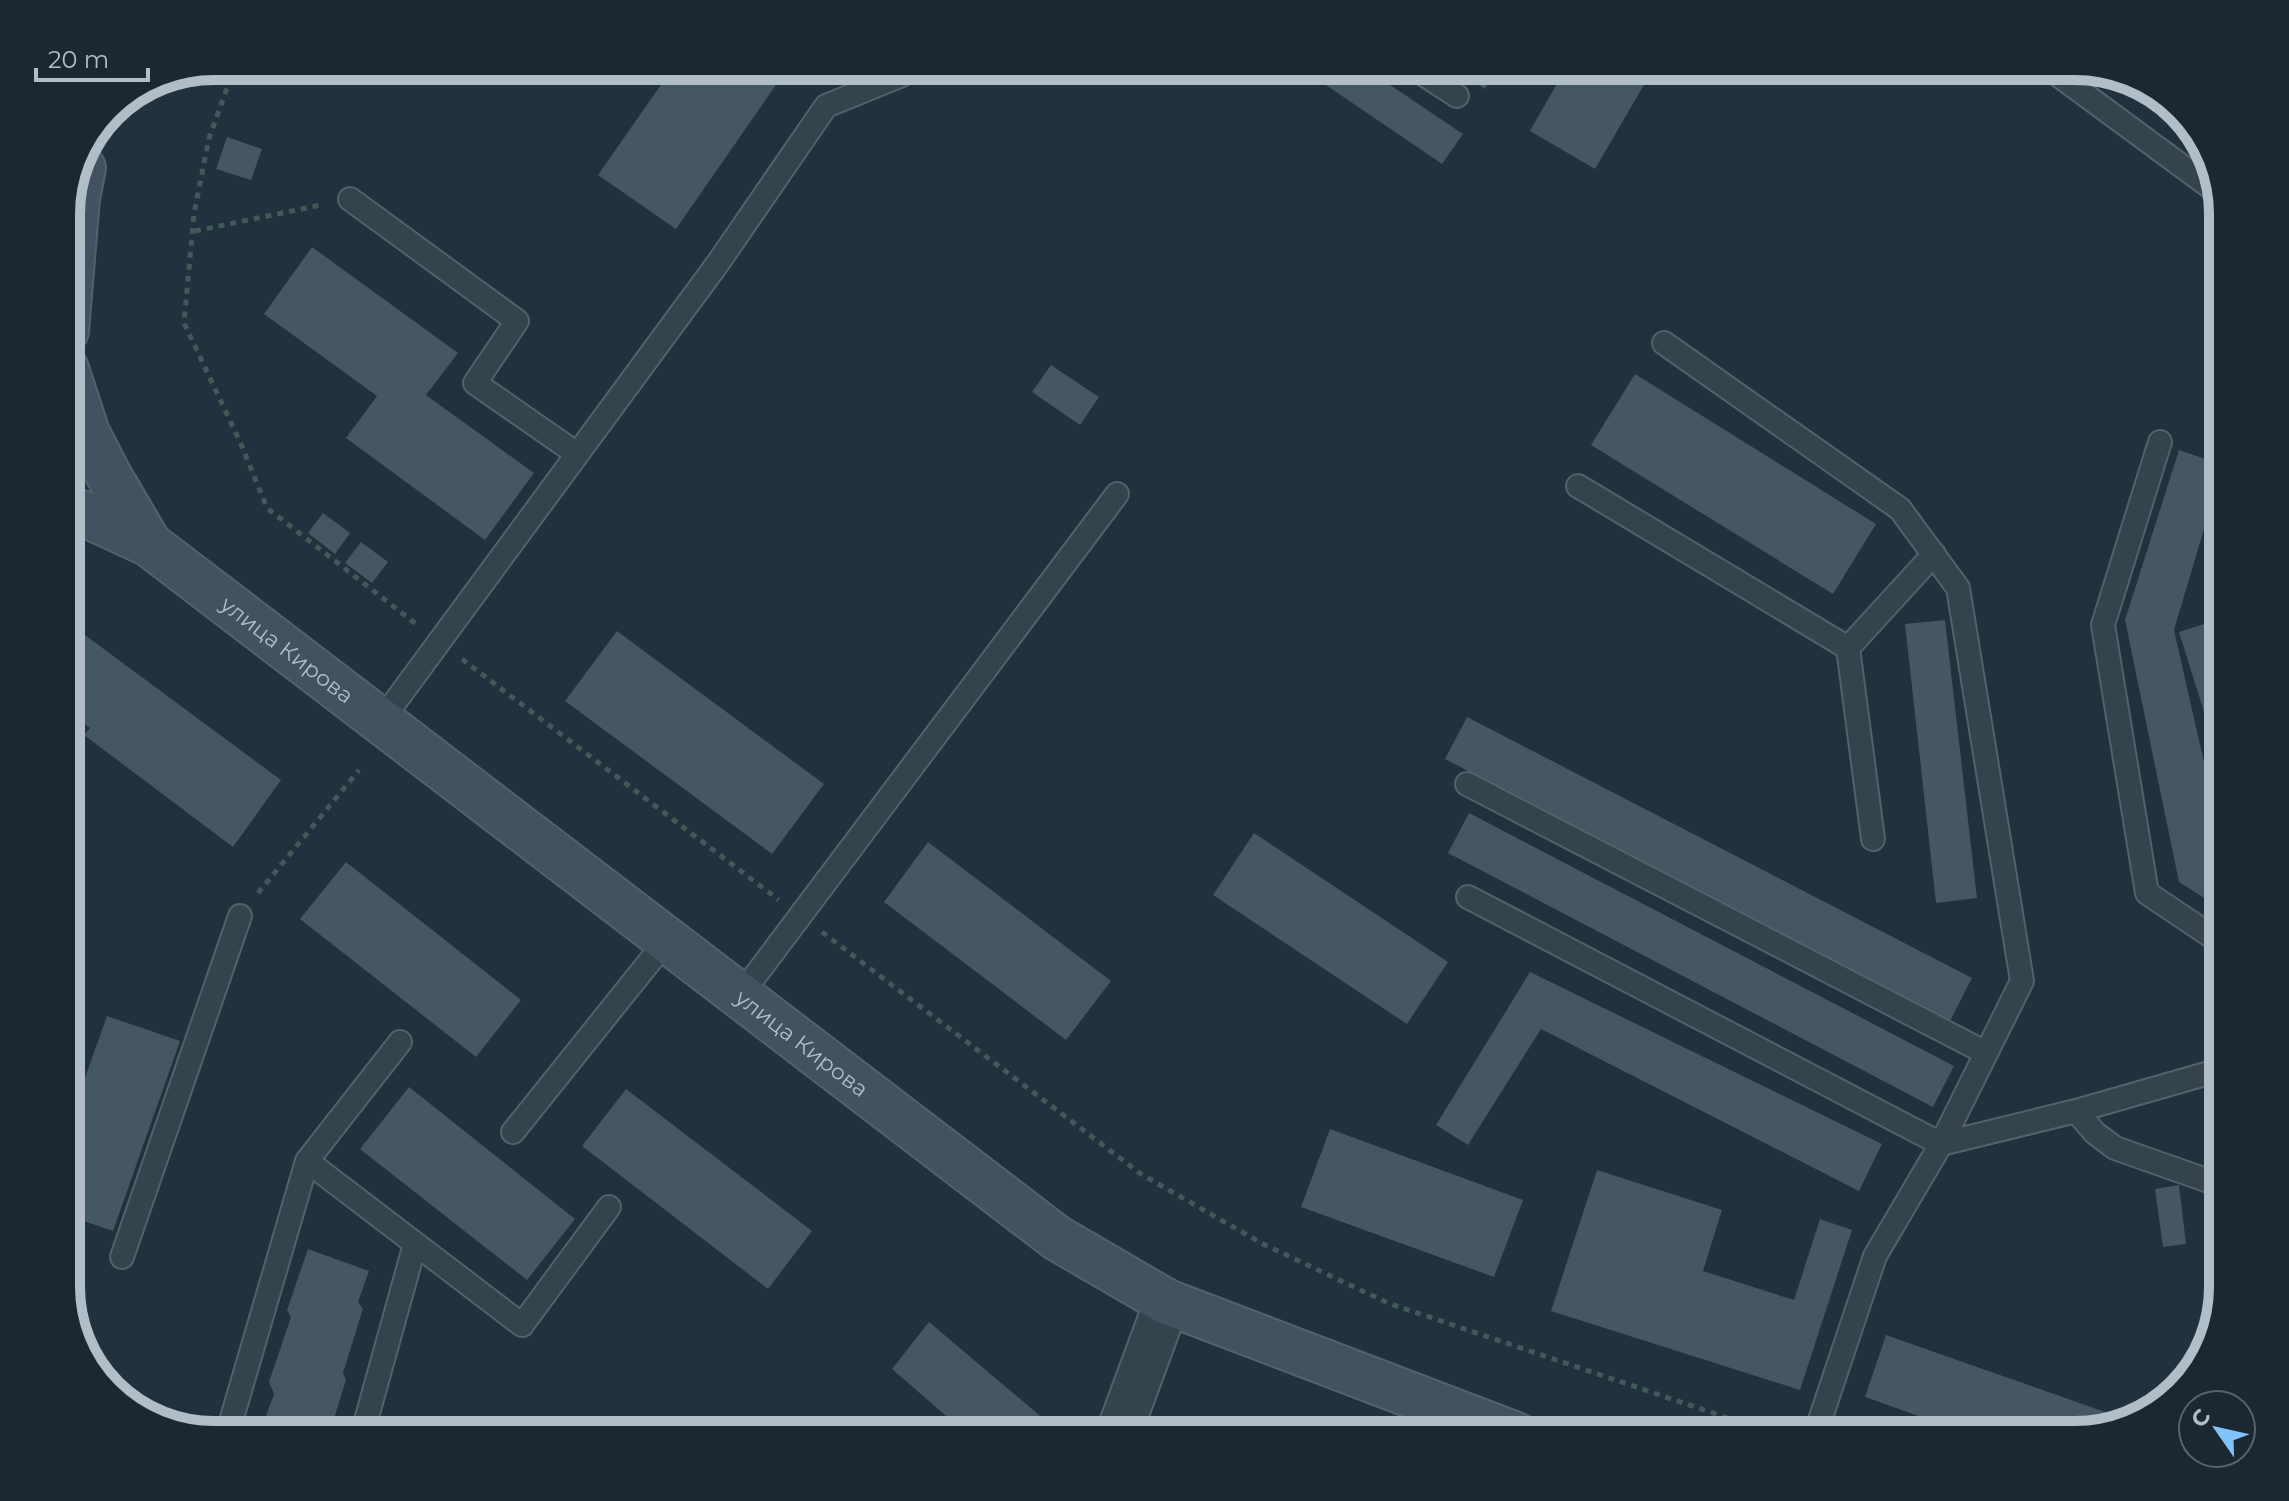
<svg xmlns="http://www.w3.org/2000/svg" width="2289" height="1501" viewBox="0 0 2289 1501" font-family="Montserrat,sans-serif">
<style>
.building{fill:#455763}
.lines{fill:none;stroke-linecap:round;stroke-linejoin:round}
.lane-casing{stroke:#54616b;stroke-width:26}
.street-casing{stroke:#54616b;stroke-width:48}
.secondary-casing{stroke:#54616b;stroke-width:48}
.path{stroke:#415a59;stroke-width:5;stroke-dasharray:6 6;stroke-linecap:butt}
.lane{stroke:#35434d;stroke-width:22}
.street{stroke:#35434d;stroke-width:44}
.secondary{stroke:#435260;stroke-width:44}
.labels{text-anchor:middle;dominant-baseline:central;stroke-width:6;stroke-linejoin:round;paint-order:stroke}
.street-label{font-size:22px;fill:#b1bec8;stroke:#1b2832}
.rim{fill:none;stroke:#b1bec8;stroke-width:10}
</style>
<rect width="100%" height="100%" fill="#21313d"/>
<!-- building -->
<path class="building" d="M 214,66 L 228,66 L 231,69 L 220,82 L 204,68 Z
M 674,66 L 755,66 L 778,82 L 676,229 L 598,175 Z
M 1298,66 L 1362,66 L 1463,134 L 1442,164 Z
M 1448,66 L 1499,66 L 1485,89 Z
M 1567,66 L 1655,66 L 1595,169 L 1530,131 Z
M 227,137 L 262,149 L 251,180 L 216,169 Z
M 312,247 L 458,353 L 426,395 L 534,473 L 485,540 L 346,438 L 377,396 L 264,314 Z
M 1051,365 L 1099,397 L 1080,425 L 1032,392 Z
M 1635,374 L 1876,524 L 1833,594 L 1591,445 Z
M 2179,450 L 2223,465 L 2174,630 L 2223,846 L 2223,910 L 2179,882 L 2125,620 Z
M 323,513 L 350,533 L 335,554 L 308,533 Z
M 2223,534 L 2223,585 L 2222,585 L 2210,538 Z
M 361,542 L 388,562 L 372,583 L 345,563 Z
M 2223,618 L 2223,710 L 2205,715 L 2179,632 Z
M 1945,620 L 1977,898 L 1936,903 L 1905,624 Z
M 66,621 L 281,780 L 233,847 L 84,735 L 90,728 L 66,711 Z
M 617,631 L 824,784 L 772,854 L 565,701 Z
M 1467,717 L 1972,978 L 1950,1021 L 1445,759 Z
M 1469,813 L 1954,1066 L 1933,1107 L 1448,853 Z
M 1254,833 L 1448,962 L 1407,1024 L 1213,895 Z
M 928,842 L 1111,981 L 1066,1040 L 884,902 Z
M 346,862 L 521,1000 L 476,1057 L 300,919 Z
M 1530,972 L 1882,1144 L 1859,1191 L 1541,1029 L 1468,1145 L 1436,1125 Z
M 107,1016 L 180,1041 L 113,1231 L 66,1215 L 66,1131 Z
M 409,1087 L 575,1219 L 527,1280 L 360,1149 Z
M 626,1089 L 812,1231 L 768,1289 L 582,1146 Z
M 1330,1129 L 1523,1200 L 1494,1277 L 1301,1207 Z
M 1597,1170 L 1722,1210 L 1703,1271 L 1794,1300 L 1820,1219 L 1852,1230 L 1800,1390 L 1551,1311 Z
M 2179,1185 L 2186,1244 L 2163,1247 L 2155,1189 Z
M 308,1249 L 369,1271 L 358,1302 L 363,1309 L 343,1373 L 346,1380 L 329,1435 L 259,1435 L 274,1394 L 269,1382 L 291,1317 L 287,1310 Z
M 929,1322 L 1052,1426 L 1057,1435 L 968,1435 L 892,1369 Z
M 1886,1335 L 2122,1418 L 2121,1423 L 2075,1435 L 1972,1435 L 1865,1397 Z"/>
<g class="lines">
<defs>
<path id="lane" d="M 1411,66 L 1457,96
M 2046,66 L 2217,192
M 350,199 L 517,321 L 475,383 L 577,454
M 2160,442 L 2103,625 L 2147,893 L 2223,944
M 1578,486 L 1848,648 L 1934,554
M 1848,648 L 1873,839
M 381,721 L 718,263 L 826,106 L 902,75 L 909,66
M 1467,784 L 1986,1053
M 1468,897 L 1941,1144 L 2022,981 L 1958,588 L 1900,509 L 1664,343
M 740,996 L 1117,494
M 2076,1111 L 2223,1069
M 513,1132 L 667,940
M 307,1161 L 522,1325 L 609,1207
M 122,1257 L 240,916
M 227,1435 L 307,1161 L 400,1042
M 362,1435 L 415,1244
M 1815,1435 L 1875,1256 L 1941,1144 L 2076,1111 L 2095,1133 L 2115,1148 L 2223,1186"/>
<path id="street" d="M 1118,1435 L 1167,1302"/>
<g id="secondary">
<path d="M 66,331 L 77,198 L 83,168"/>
<path d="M 66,369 L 87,433 L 108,474 L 149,544"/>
<path id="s1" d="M 66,510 L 82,513 L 149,544 L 1057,1238 L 1167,1302 L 1516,1435"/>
</g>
</defs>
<!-- lane casing -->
<use href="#lane" class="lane-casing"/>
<!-- street casing -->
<use href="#street" class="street-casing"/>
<!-- secondary casing -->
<use href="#secondary" class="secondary-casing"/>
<!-- path -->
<path class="path" d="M 235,66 L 209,138 L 194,214 L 184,323 L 241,444 L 267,508 L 416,624
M 195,231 L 321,205
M 462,659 L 779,900
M 258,893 L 359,770
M 822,932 L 1141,1174 L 1263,1244 L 1388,1303 L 1778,1435"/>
<!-- lane -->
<use href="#lane" class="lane"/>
<!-- street -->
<use href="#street" class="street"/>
<!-- secondary -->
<use href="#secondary" class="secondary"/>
</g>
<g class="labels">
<!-- street labels -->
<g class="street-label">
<text stroke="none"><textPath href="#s1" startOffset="264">улица Кирова</textPath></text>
<text stroke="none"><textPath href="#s1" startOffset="912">улица Кирова</textPath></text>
</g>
</g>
<!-- crop -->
<path d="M0 0H2289V1501H0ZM214 80H2075A134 134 0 0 1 2209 214V1287A134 134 0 0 1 2075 1421H214A134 134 0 0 1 80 1287V214A134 134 0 0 1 214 80Z" fill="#1b2832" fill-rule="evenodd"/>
<path class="rim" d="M214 80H2075A134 134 0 0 1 2209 214V1287A134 134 0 0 1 2075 1421H214A134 134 0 0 1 80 1287V214A134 134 0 0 1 214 80Z"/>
<!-- north arrow -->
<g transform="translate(2217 1429) rotate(304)"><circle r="38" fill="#1b2832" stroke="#57646e" stroke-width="2"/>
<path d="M0-6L14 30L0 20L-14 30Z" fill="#81c4fd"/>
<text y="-12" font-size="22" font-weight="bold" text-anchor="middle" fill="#b1bec8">С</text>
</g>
<!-- scale -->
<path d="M36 68v12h112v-12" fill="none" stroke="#b1bec8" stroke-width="4"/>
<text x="48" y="68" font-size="24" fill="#b1bec8" stroke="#1b2832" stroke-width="6" paint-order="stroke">20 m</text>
</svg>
